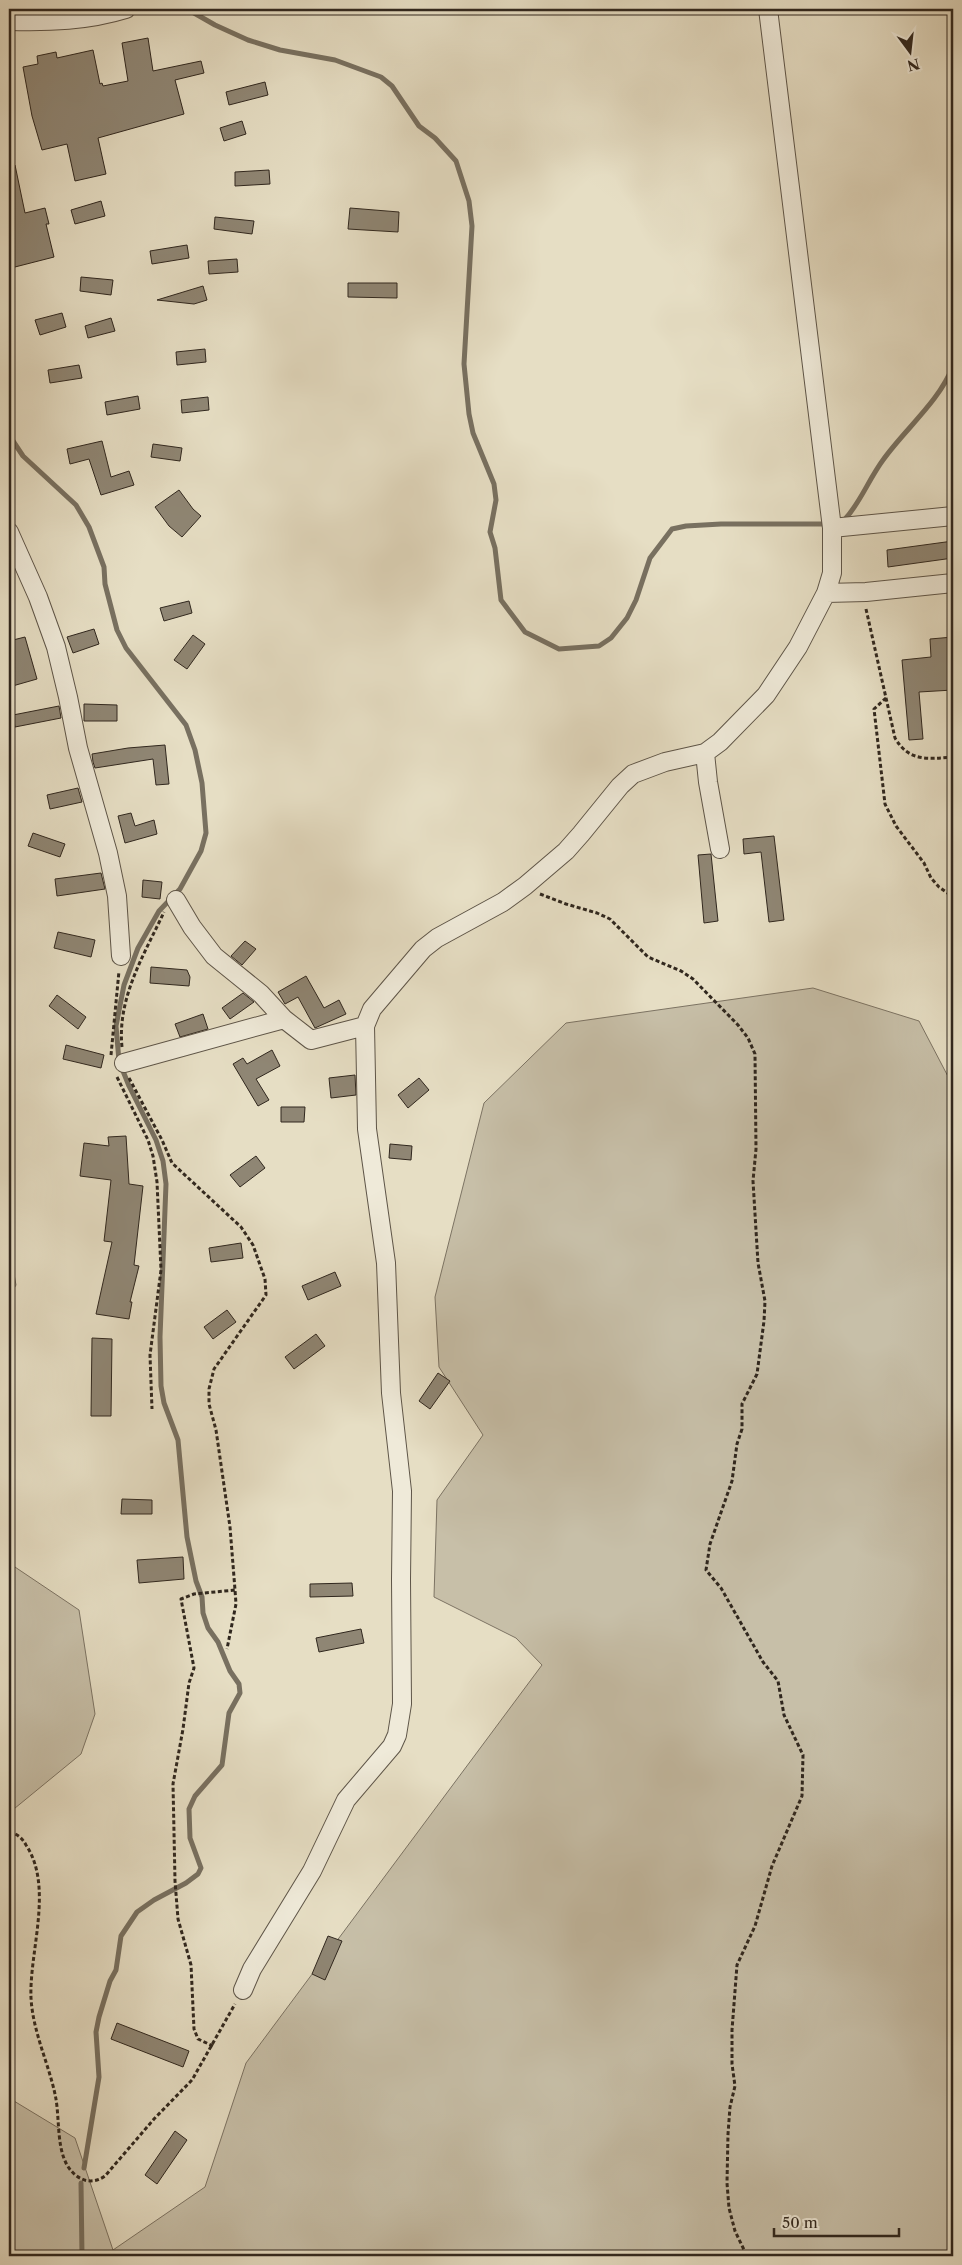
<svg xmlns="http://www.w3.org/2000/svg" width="962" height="2265" viewBox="0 0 962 2265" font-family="'Libre Caslon Text',serif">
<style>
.green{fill:#c7bfa8;stroke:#7c7363}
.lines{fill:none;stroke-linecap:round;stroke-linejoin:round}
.stream{stroke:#787060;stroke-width:5}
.building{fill:#8f8674;stroke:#30271e}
.minor-casing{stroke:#5e5548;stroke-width:20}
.path{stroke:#30271e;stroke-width:3;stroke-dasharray:4 2.5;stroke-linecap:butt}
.minor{stroke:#efead9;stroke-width:18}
</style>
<rect width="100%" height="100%" fill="#e6dec4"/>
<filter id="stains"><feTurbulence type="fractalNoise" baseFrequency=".004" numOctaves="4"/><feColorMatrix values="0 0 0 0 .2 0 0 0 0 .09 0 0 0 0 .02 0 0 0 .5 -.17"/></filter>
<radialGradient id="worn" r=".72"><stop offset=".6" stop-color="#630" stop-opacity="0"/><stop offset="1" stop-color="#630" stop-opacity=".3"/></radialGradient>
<!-- green -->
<path class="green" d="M 813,988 L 919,1021 L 953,1086 L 953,2256 L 9,2256 L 9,2098 L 75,2138 L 113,2250 L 205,2187 L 246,2063 L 542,1665 L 516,1638 L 434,1597 L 437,1500 L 483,1435 L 439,1367 L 435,1297 L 484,1103 L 566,1023 Z
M 9,1247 L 16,1285 L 9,1297 Z
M 9,1563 L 79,1610 L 95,1714 L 81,1754 L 9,1813 Z"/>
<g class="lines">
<!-- stream -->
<path class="stream" d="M 187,9 L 215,25 L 248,40 L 280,50 L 335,60 L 381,77 L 392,86 L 419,126 L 435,138 L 456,161 L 469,201 L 472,226 L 464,364 L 469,414 L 473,433 L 494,484 L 496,500 L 490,532 L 495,548 L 501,600 L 525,632 L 559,649 L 599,646 L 611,638 L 627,618 L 636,600 L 650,558 L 672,529 L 686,526 L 721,524 L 823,524
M 9,435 L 23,456 L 76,505 L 89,527 L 104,567 L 105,584 L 117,630 L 126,648 L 186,725 L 195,750 L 202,783 L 206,833 L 201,851 L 180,889 L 159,911 L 138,948 L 124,985 L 116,1026 L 119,1061 L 129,1086 L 156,1140 L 163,1161 L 166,1184 L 160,1337 L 161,1386 L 164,1403 L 178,1440 L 187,1537 L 196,1581 L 202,1597 L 203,1613 L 208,1628 L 218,1642 L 230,1671 L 239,1684 L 240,1693 L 229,1713 L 222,1765 L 195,1796 L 189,1809 L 190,1838 L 201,1868 L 198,1874 L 186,1883 L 154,1900 L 137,1912 L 121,1936 L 116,1970 L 110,1981 L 99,2017 L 96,2032 L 99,2077 L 84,2168
M 846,518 C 861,501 869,479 883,460 C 905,429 939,402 953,366
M 81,2183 L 82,2256"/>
</g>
<!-- building -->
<path class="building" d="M 148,38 L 153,71 L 201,61 L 204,73 L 175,80 L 184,114 L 98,138 L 106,174 L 75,181 L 67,144 L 42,150 L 32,116 L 23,67 L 38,64 L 37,56 L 56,52 L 57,58 L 93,50 L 100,84 L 102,83 L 103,86 L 128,81 L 122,43 Z
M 265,82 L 268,95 L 229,105 L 226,92 Z
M 242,121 L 246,134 L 224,141 L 220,128 Z
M 15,165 L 25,213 L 45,208 L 49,224 L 46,224 L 54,257 L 11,268 L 9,260 L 9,166 Z
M 269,170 L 270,184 L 235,186 L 235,172 Z
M 101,201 L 105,216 L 75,224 L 71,210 Z
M 350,208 L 399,212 L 398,232 L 348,229 Z
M 215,217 L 254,221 L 252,234 L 214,229 Z
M 187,245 L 189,258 L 152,264 L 150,251 Z
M 237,259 L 238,272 L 209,274 L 208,261 Z
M 81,277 L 113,280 L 111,295 L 80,291 Z
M 348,283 L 397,283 L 397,298 L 348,297 Z
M 203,286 L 207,300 L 194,304 L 157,300 Z
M 62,313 L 66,327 L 40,335 L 35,320 Z
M 111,318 L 115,331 L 88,338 L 85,326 Z
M 205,349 L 206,362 L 177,365 L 176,352 Z
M 79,365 L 82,378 L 50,383 L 48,370 Z
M 138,396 L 140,409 L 107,415 L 105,402 Z
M 208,397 L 209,410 L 182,413 L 181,400 Z
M 102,441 L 111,477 L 129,471 L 134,485 L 101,495 L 89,459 L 70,464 L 67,449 Z
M 153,444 L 182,448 L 180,461 L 151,457 Z
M 179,490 L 193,509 L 201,516 L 182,537 L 169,526 L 155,507 Z
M 953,541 L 953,558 L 888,567 L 887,550 Z
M 189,601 L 192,613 L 164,621 L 160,608 Z
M 94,629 L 99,644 L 73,653 L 67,637 Z
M 193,635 L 205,644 L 187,669 L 174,660 Z
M 25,637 L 37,679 L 9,687 L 9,641 Z
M 953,637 L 953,690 L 919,692 L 923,739 L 909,740 L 902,660 L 931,657 L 930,639 Z
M 84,704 L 117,705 L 117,721 L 84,721 Z
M 59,706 L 61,718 L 15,727 L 13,715 Z
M 165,745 L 169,784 L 156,785 L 153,759 L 95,768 L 93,762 L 92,754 L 128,748 Z
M 78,788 L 82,802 L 50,809 L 47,795 Z
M 131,813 L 135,826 L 154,820 L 157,834 L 125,843 L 118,816 Z
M 33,833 L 65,844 L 60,857 L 28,846 Z
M 774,836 L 784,920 L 769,922 L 761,852 L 744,854 L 743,839 Z
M 711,854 L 718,921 L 704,923 L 698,855 Z
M 101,873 L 105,889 L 57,896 L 55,879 Z
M 143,880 L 162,882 L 160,899 L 142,897 Z
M 58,932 L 95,940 L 91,957 L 54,948 Z
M 245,941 L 256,949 L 242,965 L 231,956 Z
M 151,967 L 187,970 L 190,977 L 189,986 L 150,983 Z
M 306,976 L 324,1008 L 339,1000 L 346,1014 L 315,1028 L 298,997 L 285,1004 L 278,992 Z
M 243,993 L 254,1002 L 230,1019 L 222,1008 Z
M 57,995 L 86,1017 L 78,1029 L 49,1006 Z
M 203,1014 L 208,1029 L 180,1037 L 175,1024 Z
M 66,1045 L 104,1055 L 101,1068 L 63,1059 Z
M 272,1050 L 280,1066 L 256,1079 L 269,1100 L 258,1106 L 233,1064 L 243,1058 L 247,1064 Z
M 355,1075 L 356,1095 L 331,1098 L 329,1078 Z
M 419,1078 L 429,1090 L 408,1108 L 398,1095 Z
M 281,1107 L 305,1107 L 304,1122 L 281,1122 Z
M 126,1136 L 129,1184 L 143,1186 L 134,1265 L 139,1266 L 130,1302 L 132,1302 L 129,1319 L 96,1314 L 112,1242 L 104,1241 L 111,1180 L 80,1176 L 84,1143 L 109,1146 L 108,1137 Z
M 390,1144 L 412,1146 L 411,1160 L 389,1158 Z
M 256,1156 L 265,1168 L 240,1187 L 230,1175 Z
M 241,1243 L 243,1258 L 211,1262 L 209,1248 Z
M 335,1272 L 341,1286 L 308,1300 L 302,1286 Z
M 227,1310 L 236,1322 L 213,1339 L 204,1327 Z
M 316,1334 L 325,1346 L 294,1369 L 285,1357 Z
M 92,1338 L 112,1339 L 111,1416 L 91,1416 Z
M 438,1373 L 450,1381 L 430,1409 L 419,1401 Z
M 122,1499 L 152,1500 L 152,1514 L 121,1514 Z
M 183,1557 L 184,1579 L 139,1583 L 137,1560 Z
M 352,1583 L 353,1596 L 310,1597 L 310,1584 Z
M 361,1629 L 364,1643 L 319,1652 L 316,1638 Z
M 328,1936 L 342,1941 L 325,1980 L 312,1974 Z
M 117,2023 L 189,2051 L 183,2067 L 111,2039 Z
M 175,2131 L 187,2140 L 157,2184 L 145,2175 Z"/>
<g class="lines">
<defs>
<path id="minor" d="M 9,21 C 50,22 87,21 126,9
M 832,528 L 953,516
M 9,532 L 38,597 L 56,647 L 68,697 L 78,748 L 108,853 L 117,896 L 121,956
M 826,593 L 866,592 L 953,583
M 705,753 L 708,782 L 720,849
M 176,900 L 192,927 L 214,956 L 261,994 L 284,1019
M 124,1063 L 284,1019 L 311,1040 L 365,1026
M 243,1990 L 252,1969 L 312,1871 L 346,1800 L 392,1746 L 397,1735 L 402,1704 L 401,1580 L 402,1491 L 391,1393 L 386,1263 L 367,1129 L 365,1026 L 372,1009 L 423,949 L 437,938 L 503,902 L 525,886 L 566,851 L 581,834 L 620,786 L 633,774 L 665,762 L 705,753 L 720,742 L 766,695 L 798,647 L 826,593 L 832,573 L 832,528 L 768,9"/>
</defs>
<!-- minor casing -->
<use href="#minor" class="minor-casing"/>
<!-- path -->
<path class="path" d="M 866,609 L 895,738 C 909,762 928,759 953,757
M 886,698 L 874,709 L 885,804 L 896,826 L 924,863 L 931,878 L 939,887 L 953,897
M 540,894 L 566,904 L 597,913 L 610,919 L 648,957 L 681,971 L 693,979 L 738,1025 L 748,1038 L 755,1054 L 756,1149 L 753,1181 L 758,1263 L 765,1301 L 764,1321 L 757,1374 L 742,1404 L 742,1429 L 737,1444 L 732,1481 L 710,1544 L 706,1570 L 721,1588 L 763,1662 L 778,1681 L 784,1715 L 803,1755 L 802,1796 L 772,1866 L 755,1926 L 737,1965 L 732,2030 L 732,2064 L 735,2086 L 730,2107 L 728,2134 L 727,2183 L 729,2208 L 735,2231 L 747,2256
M 122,1047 C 117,998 144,955 164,912
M 111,1055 L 119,971
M 117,1077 L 148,1140 L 153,1156 L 157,1182 L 161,1270 L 150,1355 L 152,1409
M 129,1078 L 162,1140 L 172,1163 L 241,1227 L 253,1245 L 265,1279 L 266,1295 L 214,1369 L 209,1389 L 209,1404 L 216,1430 L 230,1527 L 235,1590 L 236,1604 L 227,1649
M 9,1833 C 17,1833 22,1838 26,1845 C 54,1887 29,1952 31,1998 C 33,2032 48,2062 55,2094 C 60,2116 56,2145 67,2165 C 76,2180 91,2186 105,2176 L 154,2119 L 192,2080 L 235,2004
M 213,2046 L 198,2039 L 194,2029 L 191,1965 L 178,1919 L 175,1881 L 173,1784 L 183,1729 L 189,1683 L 194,1668 L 181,1599 L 194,1594 L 235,1590"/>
<!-- minor -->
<use href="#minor" class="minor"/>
</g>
<!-- margin -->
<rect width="962" height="2265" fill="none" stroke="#e6dec4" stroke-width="30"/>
<rect x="10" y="10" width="942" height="2245" fill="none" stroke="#30271e" stroke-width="2.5"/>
<rect x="15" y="15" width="932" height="2235" fill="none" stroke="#30271e"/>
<!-- north arrow -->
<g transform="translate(910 52) rotate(165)" stroke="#efead9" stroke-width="4" paint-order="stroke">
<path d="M0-4L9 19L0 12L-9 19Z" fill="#30271e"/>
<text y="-8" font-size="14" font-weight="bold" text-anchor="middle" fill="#30271e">N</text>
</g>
<!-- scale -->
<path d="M774 2228v8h125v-8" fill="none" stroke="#30271e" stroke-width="2.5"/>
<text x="782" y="2228" font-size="15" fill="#30271e" stroke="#efead9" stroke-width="4" paint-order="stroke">50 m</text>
<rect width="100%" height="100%" filter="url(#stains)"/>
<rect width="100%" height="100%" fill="url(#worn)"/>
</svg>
